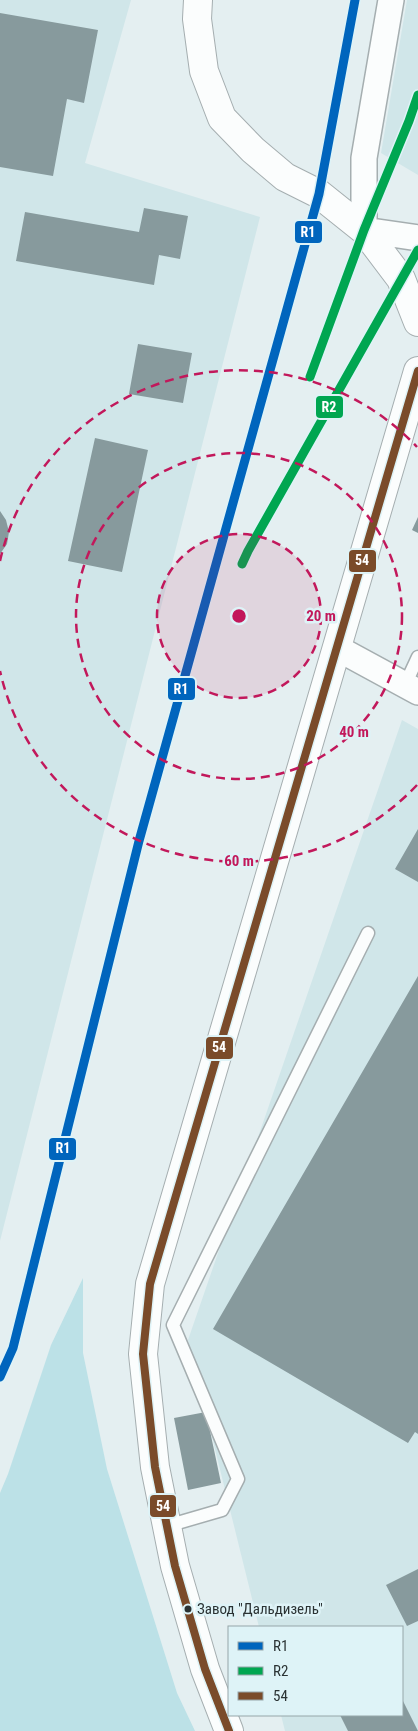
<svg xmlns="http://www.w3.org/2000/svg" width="418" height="1731" viewBox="0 0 418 1731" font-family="'Roboto Condensed',sans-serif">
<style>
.built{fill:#d0e6e9}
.green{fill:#bce1e7}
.building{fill:#879a9d}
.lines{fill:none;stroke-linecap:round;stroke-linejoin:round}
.service-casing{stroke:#a5aeb0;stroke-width:15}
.minor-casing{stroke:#a5aeb0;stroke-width:28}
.secondary-casing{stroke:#a5aeb0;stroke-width:30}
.service{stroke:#fbfdfd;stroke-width:12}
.minor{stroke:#fbfdfd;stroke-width:25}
.secondary{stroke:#fbfdfd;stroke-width:28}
.bus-1-casing{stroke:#def3f7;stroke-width:11}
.bus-1{stroke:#7a4b2a;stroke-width:8}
.rail-1-casing{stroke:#def3f7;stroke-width:12}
.rail-2-casing{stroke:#def3f7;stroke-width:12}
.rail-1{stroke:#0065bd;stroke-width:9}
.rail-2{stroke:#00a651;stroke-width:9}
.ring{fill:none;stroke:#c2185b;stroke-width:2.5;stroke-dasharray:9 6}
.bus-dot{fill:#2a3233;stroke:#def3f7;stroke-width:2}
.labels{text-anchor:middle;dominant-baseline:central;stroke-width:5;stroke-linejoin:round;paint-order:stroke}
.bus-label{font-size:15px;fill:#2a3233;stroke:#def3f7;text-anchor:start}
.centre{fill:#c2185b;stroke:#def3f7;stroke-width:2.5}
.ring-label{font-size:15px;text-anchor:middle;font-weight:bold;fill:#c2185b;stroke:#def3f7;stroke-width:5;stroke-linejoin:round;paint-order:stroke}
.line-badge{stroke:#def3f7;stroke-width:2}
.badge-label{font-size:14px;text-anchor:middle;font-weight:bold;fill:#fff}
</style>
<rect width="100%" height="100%" fill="#e4eff1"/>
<!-- built -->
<path class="built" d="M 0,0 L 131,0 L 85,163 L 260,217 L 0,1241 Z
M 407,0 L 418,0 L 418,175 L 381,153 Z
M 402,720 L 418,729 L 418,1731 L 285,1731 L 281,1715 L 402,1715 L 402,1627 L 259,1627 L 188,1340 Z"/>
<!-- green -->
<path class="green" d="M 83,1278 L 83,1353 L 107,1469 L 177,1693 L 195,1731 L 0,1731 L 0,1493 L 8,1474 L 51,1345 Z"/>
<!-- building -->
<path class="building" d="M 0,13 L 98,30 L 84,103 L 67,99 L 53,176 L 0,167 Z
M 144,208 L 188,216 L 180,259 L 159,255 L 154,285 L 16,261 L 25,212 L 139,232 Z
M 138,344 L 192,353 L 183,403 L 129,394 Z
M 95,438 L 148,450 L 122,572 L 68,561 Z
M 0,511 L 6,520 L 9,532 L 7,544 L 0,554 Z
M 418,517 L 418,533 L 412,530 Z
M 418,829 L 418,882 L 395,869 Z
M 418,976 L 418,1434 L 415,1432 L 408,1443 L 213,1329 Z
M 206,1412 L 221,1483 L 188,1490 L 174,1418 Z
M 418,1569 L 418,1621 L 407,1626 L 386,1585 Z
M 402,1699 L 418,1731 L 348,1731 L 340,1715 L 402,1715 Z"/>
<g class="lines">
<defs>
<path id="service" d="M 405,685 L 418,657
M 167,1526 L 222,1510 L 238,1479 L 173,1325 L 368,933"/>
<path id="minor" d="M 391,0 L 364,158 L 364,230 L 418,238
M 337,648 L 418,692"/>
<path id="secondary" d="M 198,0 L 197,19 L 204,71 L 222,118 L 253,150 L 285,177 L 319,194 L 364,230 L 401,279 L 418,322
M 229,1731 L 205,1669 L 175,1566 L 155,1467 L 143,1354 L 150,1284 L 418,371"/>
</defs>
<!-- service casing -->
<use href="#service" class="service-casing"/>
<!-- minor casing -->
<use href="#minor" class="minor-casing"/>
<!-- secondary casing -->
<use href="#secondary" class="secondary-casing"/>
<!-- service -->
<use href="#service" class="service"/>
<!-- minor -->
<use href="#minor" class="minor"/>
<!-- secondary -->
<use href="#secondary" class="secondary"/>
<defs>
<path id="bus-1" d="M 229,1731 L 205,1669 L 175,1566 L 155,1467 L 143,1354 L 150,1284 L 418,371"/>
</defs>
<!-- bus-1 casing -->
<use href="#bus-1" class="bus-1-casing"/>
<!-- bus-1 -->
<use href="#bus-1" class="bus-1"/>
<defs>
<path id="rail-1" d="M 0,1377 L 13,1348 L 139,841 L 319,194 L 355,0"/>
<path id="rail-2" d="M 310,377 L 364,230 L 409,121 L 418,95
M 242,564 L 248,551 L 418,250"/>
</defs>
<!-- rail-1 casing -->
<use href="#rail-1" class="rail-1-casing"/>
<!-- rail-2 casing -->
<use href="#rail-2" class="rail-2-casing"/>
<!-- rail-1 -->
<use href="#rail-1" class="rail-1"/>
<!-- rail-2 -->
<use href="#rail-2" class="rail-2"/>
</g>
<!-- distance rings -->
<circle cx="239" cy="616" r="82" fill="#c2185b" fill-opacity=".12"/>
<g class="ring">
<circle cx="239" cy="616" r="82"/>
<circle cx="239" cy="616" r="163"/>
<path d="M417 785A245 245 0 0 1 0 671M0 561A245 245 0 0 1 417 447"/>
</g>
<!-- markers -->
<circle class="bus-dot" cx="188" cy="1609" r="4.5"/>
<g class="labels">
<!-- bus labels -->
<g class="bus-label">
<text x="197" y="1609">Завод "Дальдизель"</text>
</g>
</g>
<circle cx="239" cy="616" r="8" class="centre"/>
<g class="ring-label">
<text x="321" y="621">20 m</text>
<text x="354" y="737">40 m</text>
<text x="239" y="866">60 m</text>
</g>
<g class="line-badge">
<rect x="294" y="220" width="29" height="24" rx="5" fill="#0065bd"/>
<rect x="315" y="395" width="29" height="24" rx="5" fill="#00a651"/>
<rect x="348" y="549" width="29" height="24" rx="5" fill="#7a4b2a"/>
<rect x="167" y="677" width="29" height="24" rx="5" fill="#0065bd"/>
<rect x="205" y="1036" width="29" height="24" rx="5" fill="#7a4b2a"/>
<rect x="48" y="1137" width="29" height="24" rx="5" fill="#0065bd"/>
<rect x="149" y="1494" width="28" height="24" rx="5" fill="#7a4b2a"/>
</g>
<g class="badge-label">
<text x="308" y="237">R1</text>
<text x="329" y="412">R2</text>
<text x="362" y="565">54</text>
<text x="181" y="694">R1</text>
<text x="219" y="1052">54</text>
<text x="63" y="1153">R1</text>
<text x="163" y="1511">54</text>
</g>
<!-- legend -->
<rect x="228" y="1626" width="175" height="90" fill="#def3f7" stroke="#96a6a9"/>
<rect x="238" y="1642" width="25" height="8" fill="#0065bd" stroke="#96a6a9"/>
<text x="273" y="1651" font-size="15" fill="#2a3233">R1</text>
<rect x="238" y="1667" width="25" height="8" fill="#00a651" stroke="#96a6a9"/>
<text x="273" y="1676" font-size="15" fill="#2a3233">R2</text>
<rect x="238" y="1692" width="25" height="8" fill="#7a4b2a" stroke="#96a6a9"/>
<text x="273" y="1701" font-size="15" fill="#2a3233">54</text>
</svg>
